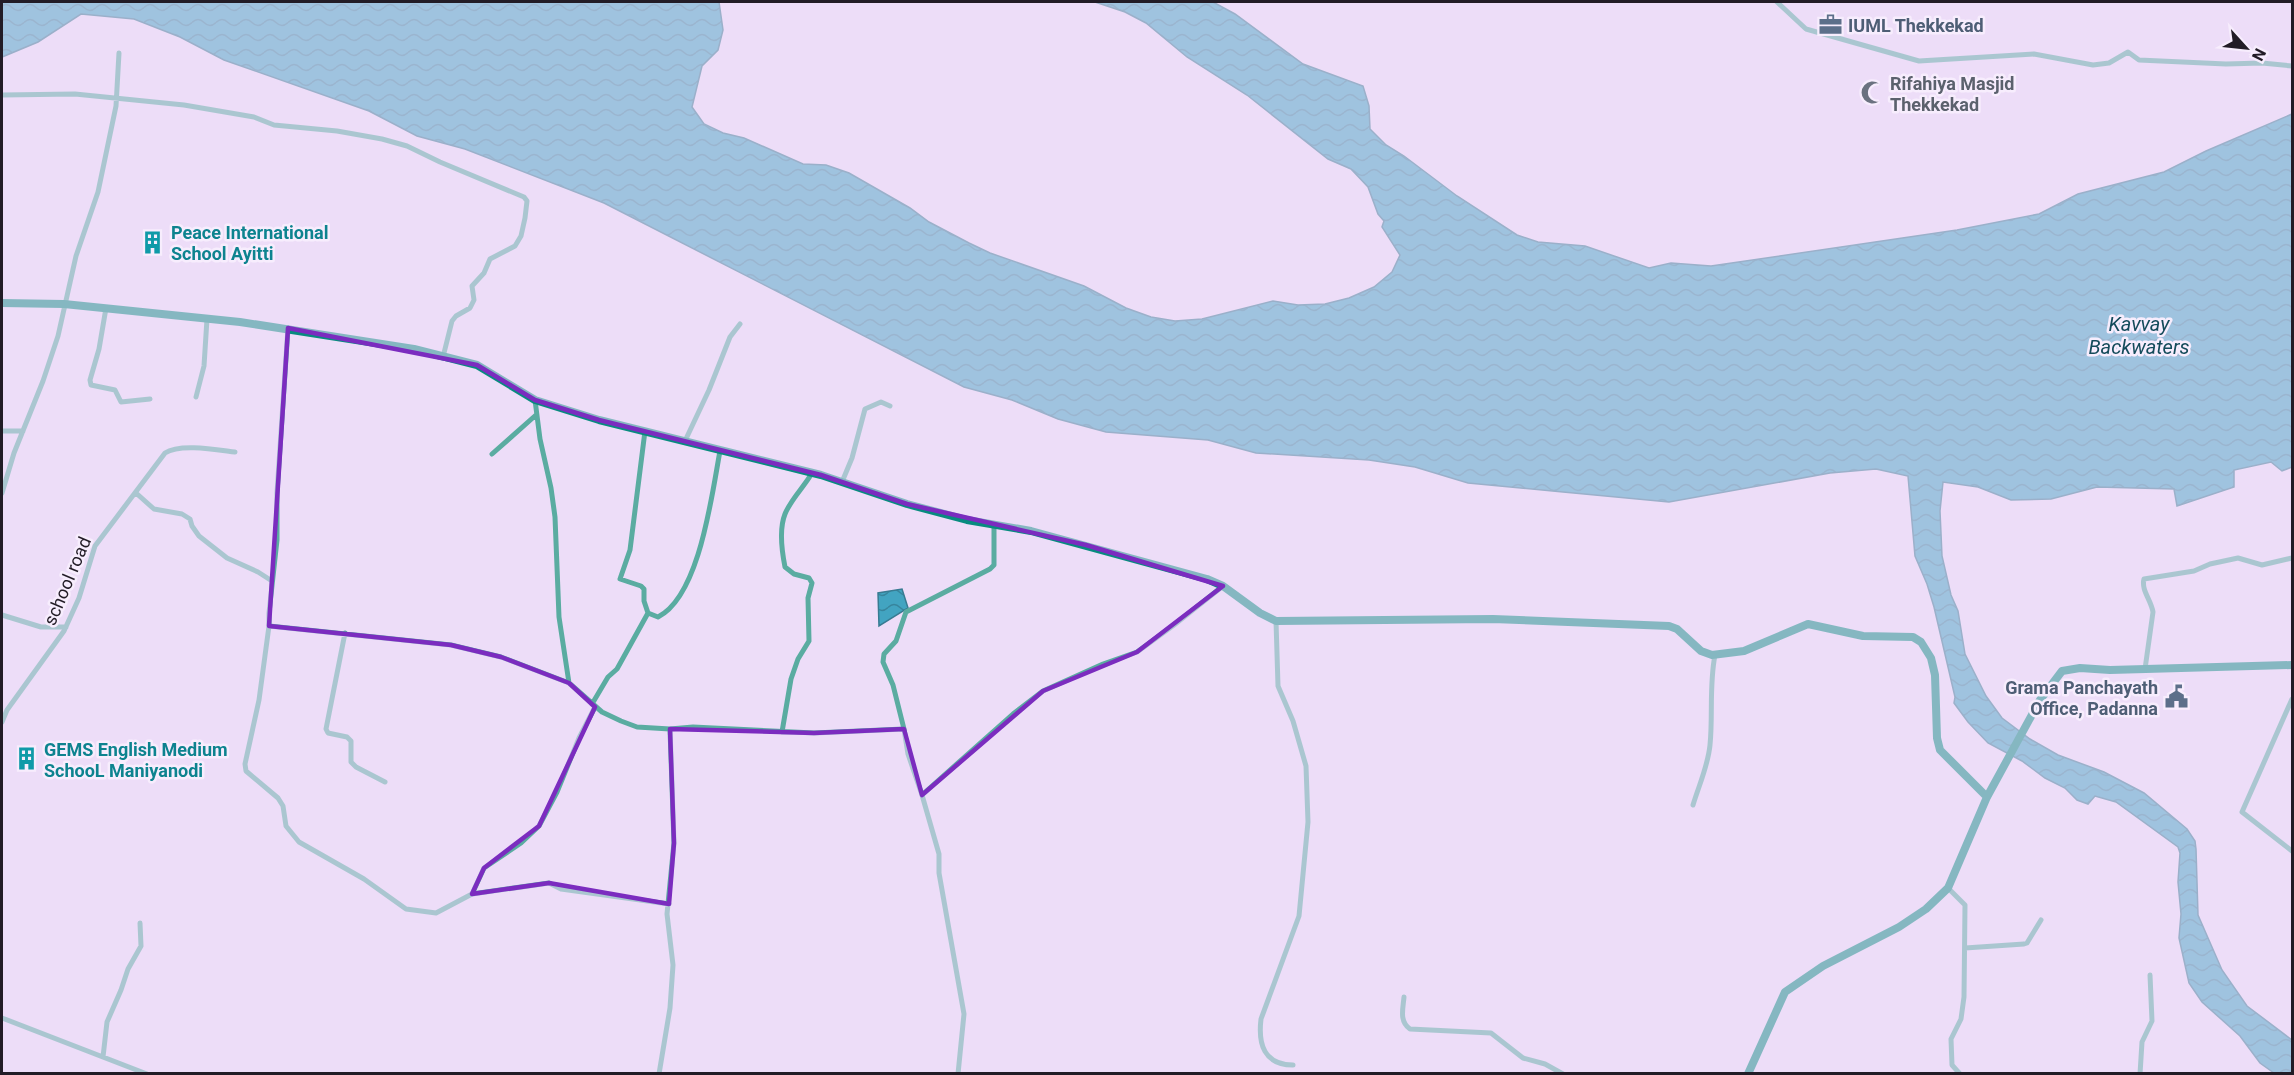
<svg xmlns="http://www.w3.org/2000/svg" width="2294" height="1075" viewBox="0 0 2294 1075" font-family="Roboto,sans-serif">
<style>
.water{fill:url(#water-waves);stroke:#387b92;stroke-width:1.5}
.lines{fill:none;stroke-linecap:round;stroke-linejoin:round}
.street{stroke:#5aaca1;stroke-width:5}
.secondary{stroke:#088b7f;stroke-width:8}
.marked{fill:none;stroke:#7b2cbf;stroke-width:4.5;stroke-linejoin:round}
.labels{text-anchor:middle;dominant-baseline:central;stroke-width:5;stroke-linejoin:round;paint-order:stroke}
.service-label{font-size:18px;font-weight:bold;fill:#4e5e75;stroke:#f7edfd;text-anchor:start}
.worship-label{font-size:18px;font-weight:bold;fill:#5b616d;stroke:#f7edfd;text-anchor:start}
.culture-label{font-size:18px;font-weight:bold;fill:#0d838f;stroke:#f7edfd;text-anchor:start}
.street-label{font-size:18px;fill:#221c26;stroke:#f7edfd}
.water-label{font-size:20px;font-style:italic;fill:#144b5b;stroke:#f7edfd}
</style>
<defs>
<pattern id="water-waves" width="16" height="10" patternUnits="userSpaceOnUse" patternTransform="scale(1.5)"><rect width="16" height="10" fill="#42a4c1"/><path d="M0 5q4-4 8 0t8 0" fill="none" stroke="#37859d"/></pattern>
</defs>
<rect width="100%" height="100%" fill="#edddf8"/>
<!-- water -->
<path class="water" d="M 2,2 L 719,2 L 723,30 L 718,50 L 702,66 L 692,107 L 704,124 L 723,133 L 744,138 L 803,164 L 826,165 L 849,173 L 910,208 L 929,222 L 969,243 L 990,253 L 1084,286 L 1126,308 L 1151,317 L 1175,321 L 1202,319 L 1273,301 L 1298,305 L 1325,304 L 1349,298 L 1374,287 L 1392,272 L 1400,255 L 1382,227 L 1384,221 L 1378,214 L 1368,187 L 1351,169 L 1328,159 L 1247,95 L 1187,57 L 1146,23 L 1125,12 L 1095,2 L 1213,2 L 1235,14 L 1303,64 L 1363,86 L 1369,106 L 1370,129 L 1386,145 L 1404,156 L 1457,196 L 1517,235 L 1538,242 L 1585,246 L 1649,268 L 1671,263 L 1711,266 L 1957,230 L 2039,214 L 2078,194 L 2164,172 L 2206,151 L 2292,114 L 2292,467 L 2282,471 L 2271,462 L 2234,470 L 2234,487 L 2177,506 L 2174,489 L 2097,487 L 2051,499 L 2011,500 L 1978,487 L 1943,482 L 1940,511 L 1942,556 L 1951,595 L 1958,611 L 1965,654 L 1986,696 L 2002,718 L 2030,739 L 2058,755 L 2104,772 L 2144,793 L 2187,829 L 2195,841 L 2196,849 L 2198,915 L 2222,970 L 2247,1006 L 2292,1040 L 2292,1073 L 2274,1073 L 2260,1063 L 2240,1036 L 2202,1002 L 2189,983 L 2179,938 L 2181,914 L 2178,882 L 2180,853 L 2178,847 L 2116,802 L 2095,796 L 2088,804 L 2077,800 L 2065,788 L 2045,778 L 2022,761 L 1988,743 L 1968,722 L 1954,703 L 1955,697 L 1934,607 L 1927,584 L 1915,556 L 1908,476 L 1876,469 L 1830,473 L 1669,502 L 1563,492 L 1468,483 L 1415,467 L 1369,460 L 1256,453 L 1208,440 L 1106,432 L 1058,419 L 1012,400 L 964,387 L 604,203 L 465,149 L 417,136 L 369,111 L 224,60 L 180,37 L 134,19 L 81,14 L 38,42 L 2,57 Z
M 902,589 L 908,608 L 879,626 L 878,593 Z"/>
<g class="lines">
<!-- street -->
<path class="street" d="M 1777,2 L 1806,29 L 1919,61 L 2034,54 L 2093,65 L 2109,63 L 2128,52 L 2139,60 L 2226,64 L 2262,63 L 2292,66
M 2,95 L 75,94 L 184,105 L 254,117 L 274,125 L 337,131 L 382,139 L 407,146 L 440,162 L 524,197 L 527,201 L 525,218 L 521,236 L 515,246 L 490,259 L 484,273 L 472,286 L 474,300 L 470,308 L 456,316 L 452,321 L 443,357
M 106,308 L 99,349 L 90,380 L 91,385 L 115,390 L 121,402 L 150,399
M 288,328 L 277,493 L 277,540 L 269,613 L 269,626 L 451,645 L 501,657 L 569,683
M 196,397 L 204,366 L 207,319
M 535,400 L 540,439 L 551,488 L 555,517 L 559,617 L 569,683 L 602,712 L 621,721 L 637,727 L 670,729 L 674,843 L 667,914 L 673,965 L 670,1008 L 659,1074
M 2,431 L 23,431
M 645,431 L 630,550 L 620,579 L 641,586 L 644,589 L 644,601 L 648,613 L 658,617 C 700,596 712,493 720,451
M 685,441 L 709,390 L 730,337 L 740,324
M 492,454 L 536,415
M 842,482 L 852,458 L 865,409 L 881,402 L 890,406
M 2,493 L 14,453 L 43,381 L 58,336 L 76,256 L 98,192 L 116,106 L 119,53
M 136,493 L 154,509 L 182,514 L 190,519 L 192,526 L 199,536 L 227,558 L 258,572 L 272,581
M 2,615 L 41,627 L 66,627
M 1276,621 L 1278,686 L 1293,721 L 1306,766 L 1308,822 L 1299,916 L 1261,1019 C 1258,1044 1264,1065 1293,1065
M 269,626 L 259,700 L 245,764 L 246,771 L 278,798 L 283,806 L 286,826 L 299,842 L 364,879 L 406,909 L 436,913 L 472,894 L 484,868 L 521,843 L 539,826 L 557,792 L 579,738 L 595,707
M 345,633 L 326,729 L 328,733 L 347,737 L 351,741 L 351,762 L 356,767 L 385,782
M 2145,669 L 2153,612 C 2151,600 2141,590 2144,579 L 2194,571 L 2210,564 L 2238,558 L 2262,565 L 2292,558
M 2292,699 L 2242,812 L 2292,851
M 592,704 L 608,677 L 617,669 L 648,613
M 2,722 L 7,710 L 64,631 L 79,598 L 95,546 L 165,453 C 180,443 218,450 235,452
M 670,729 L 693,727 L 814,733 L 904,729 L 908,754 L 922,795 L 1013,714 L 1043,691 L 1103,664 L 1137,652 L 1174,625 L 1223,586
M 904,729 L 893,685 L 883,662 L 884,654 L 896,641 L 906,612 L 990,569 L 994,565 L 994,525
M 782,732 L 791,679 L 798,659 L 809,641 L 808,598 L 812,583 L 809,578 L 794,574 L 785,567 C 782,552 779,529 785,514 C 791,499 804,487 812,473
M 922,795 L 939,854 L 939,873 L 964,1014 L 958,1074
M 1693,805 C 1699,785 1708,766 1710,745 C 1713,715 1709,685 1715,655
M 1948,888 L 1965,905 L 1964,997 L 1961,1019 L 1951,1039 L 1952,1065 L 1960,1074
M 472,894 L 549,883 L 561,889 L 669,904
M 1965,948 L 2024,944 L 2027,943 L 2041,920
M 1404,997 C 1403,1009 1399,1021 1410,1029 L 1491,1033 L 1523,1058 L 1545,1064 L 1563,1074
M 2,1018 L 147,1074
M 103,1057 L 107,1022 L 121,990 L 128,969 L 141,946 L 140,923
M 2140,1074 L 2142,1042 L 2152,1021 L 2150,975"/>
<!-- secondary -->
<path class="secondary" d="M 2,303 L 64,304 L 240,322 L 414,349 L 477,365 L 535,400 L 599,420 L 821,475 L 907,504 L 967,520 L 1031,531 L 1207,579 L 1223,586 L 1260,613 L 1276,621 L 1493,619 L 1669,626 L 1677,629 L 1701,651 L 1712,655 L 1744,651 L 1808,624 L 1863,636 L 1913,637 L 1921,642 L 1931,658 L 1935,675 L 1937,738 L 1940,750 L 1987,797
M 1748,1074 L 1785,992 L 1823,966 L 1899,927 L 1926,909 L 1948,888 L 1987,797 L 2040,700 L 2062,671 L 2080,668 L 2110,670 L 2292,665"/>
</g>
<!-- marked area -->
<path d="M0 0H2294V1075H0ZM 288,328 L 477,365 L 535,400 L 599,420 L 821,475 L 907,504 L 1086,545 L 1223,586 L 1137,652 L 1043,691 L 922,795 L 904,729 L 814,733 L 670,729 L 674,843 L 669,904 L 549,883 L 472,894 L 484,868 L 539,826 L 595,707 L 569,683 L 501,657 L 451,645 L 269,626 Z" fill="#edddf8" fill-opacity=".55" fill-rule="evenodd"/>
<path class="marked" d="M 288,328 L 477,365 L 535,400 L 599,420 L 821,475 L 907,504 L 1086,545 L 1223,586 L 1137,652 L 1043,691 L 922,795 L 904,729 L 814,733 L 670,729 L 674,843 L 669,904 L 549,883 L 472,894 L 484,868 L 539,826 L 595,707 L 569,683 L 501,657 L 451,645 L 269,626 Z"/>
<!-- icons -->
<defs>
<symbol id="office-bare" viewBox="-9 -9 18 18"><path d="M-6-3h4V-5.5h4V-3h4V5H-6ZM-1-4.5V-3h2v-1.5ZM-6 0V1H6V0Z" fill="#5c6f8a" stroke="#f7edfd" stroke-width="2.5" paint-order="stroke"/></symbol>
<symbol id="mosque-bare" viewBox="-9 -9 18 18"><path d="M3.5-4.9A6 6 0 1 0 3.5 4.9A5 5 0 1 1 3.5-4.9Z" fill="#6b7280" stroke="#f7edfd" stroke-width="2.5" paint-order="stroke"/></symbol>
<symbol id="building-bare" viewBox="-9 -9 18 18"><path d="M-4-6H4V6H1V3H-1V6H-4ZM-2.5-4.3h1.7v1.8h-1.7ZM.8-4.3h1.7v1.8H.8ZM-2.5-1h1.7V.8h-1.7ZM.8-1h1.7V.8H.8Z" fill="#0f9aa8" stroke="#f7edfd" stroke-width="2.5" paint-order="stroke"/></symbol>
<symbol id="civic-bare" viewBox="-9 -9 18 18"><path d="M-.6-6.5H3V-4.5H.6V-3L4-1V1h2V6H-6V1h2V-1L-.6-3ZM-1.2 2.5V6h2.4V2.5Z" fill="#5c6f8a" stroke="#f7edfd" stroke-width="2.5" paint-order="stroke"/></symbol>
</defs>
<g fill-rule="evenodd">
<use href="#office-bare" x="1814" y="8" width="33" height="33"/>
<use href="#mosque-bare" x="1856" y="76" width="33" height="33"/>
<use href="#building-bare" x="136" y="226" width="33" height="33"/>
<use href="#civic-bare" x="2160" y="680" width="33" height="33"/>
<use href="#building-bare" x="10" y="742" width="33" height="33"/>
</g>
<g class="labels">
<!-- service labels -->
<g class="service-label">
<text x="1848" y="25">IUML Thekkekad</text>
<text x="2158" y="687" text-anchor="end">Grama Panchayath<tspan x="2158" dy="21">Office, Padanna</tspan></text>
</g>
<!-- worship labels -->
<g class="worship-label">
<text x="1890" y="83">Rifahiya Masjid<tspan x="1890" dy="21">Thekkekad</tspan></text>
</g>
<!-- culture labels -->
<g class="culture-label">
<text x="171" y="232">Peace International<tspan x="171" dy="21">School Ayitti</tspan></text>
<text x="44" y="749">GEMS English Medium<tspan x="44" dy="21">SchooL Maniyanodi</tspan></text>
</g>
<!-- street labels -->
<g class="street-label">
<text transform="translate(67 581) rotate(-67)">school road</text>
</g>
<!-- water labels -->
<g class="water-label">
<text x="2139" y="324">Kavvay<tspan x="2139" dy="23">Backwaters</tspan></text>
</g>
</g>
<!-- border -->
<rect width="2294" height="1075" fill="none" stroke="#221c26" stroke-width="6"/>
<!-- north arrow -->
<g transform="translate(2246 48) rotate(117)" stroke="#f7edfd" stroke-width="4.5" paint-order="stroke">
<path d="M0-4.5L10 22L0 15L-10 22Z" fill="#221c26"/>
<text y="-9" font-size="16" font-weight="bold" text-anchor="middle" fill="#221c26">N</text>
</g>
</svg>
